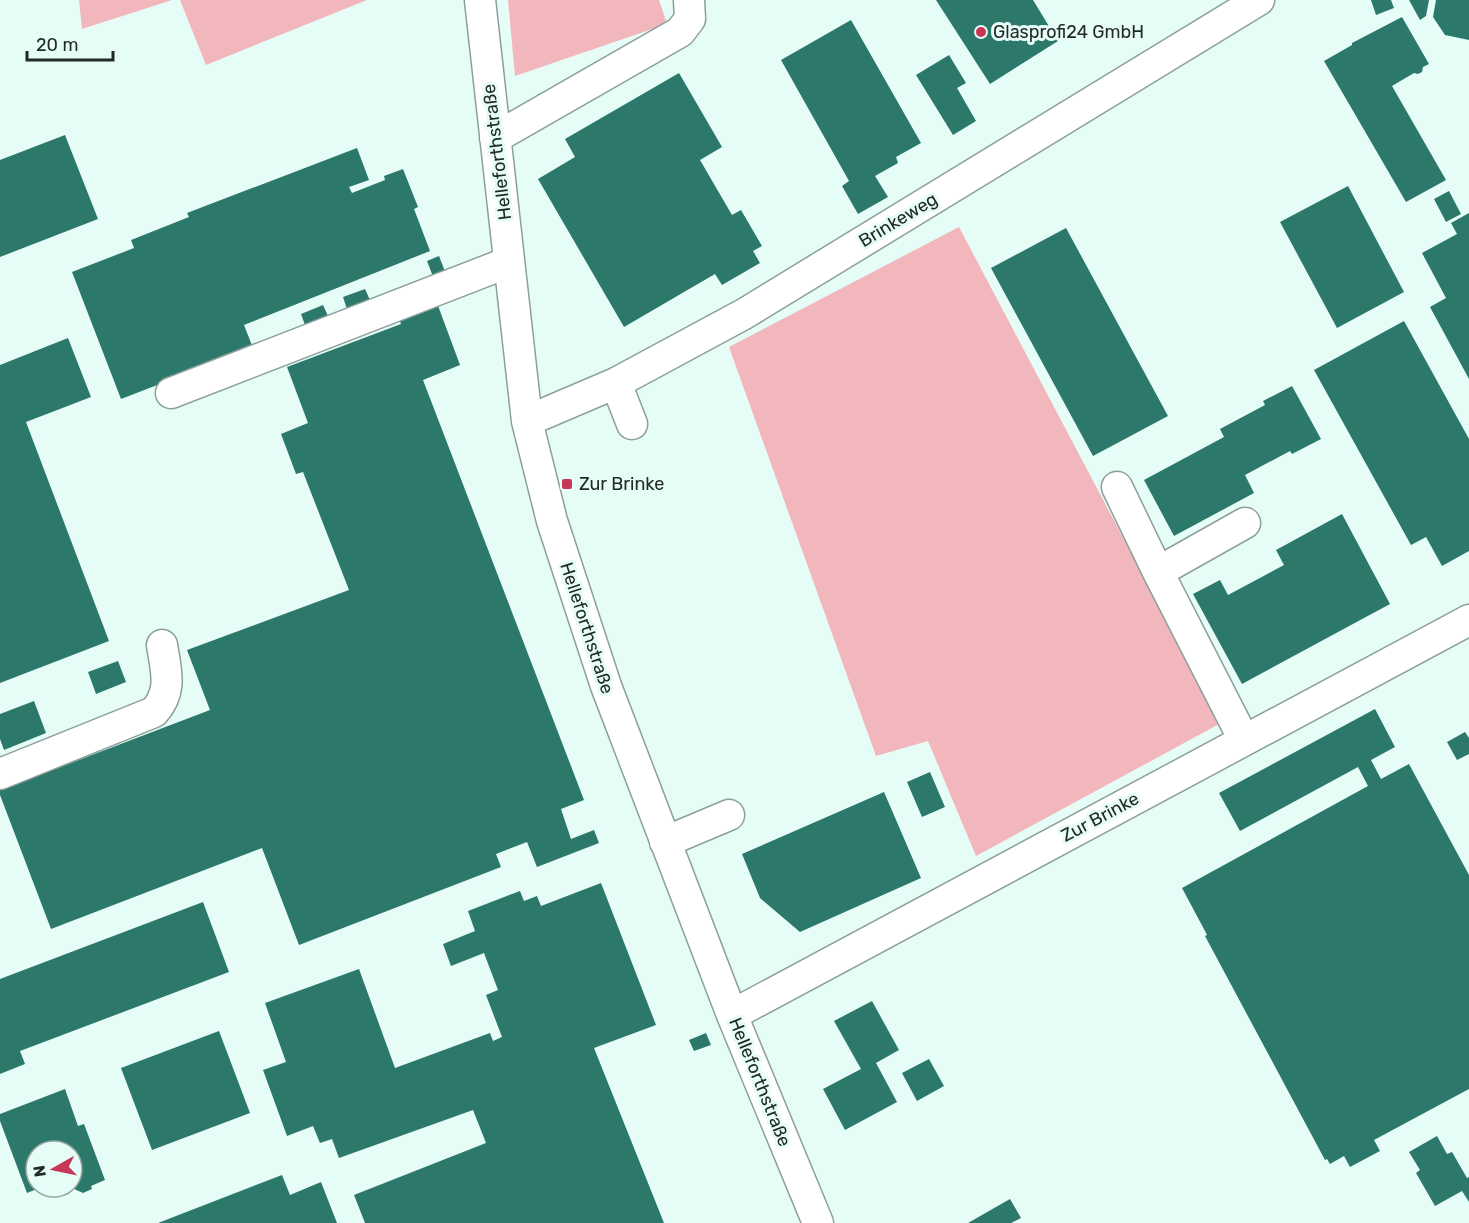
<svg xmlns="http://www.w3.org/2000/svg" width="1469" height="1223" viewBox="0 0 1469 1223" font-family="Rubik,sans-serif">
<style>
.green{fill:#f2b7bc}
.building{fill:#2c786b}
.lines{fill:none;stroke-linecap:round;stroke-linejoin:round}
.minor-casing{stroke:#8ca09b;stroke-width:33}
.minor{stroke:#fff;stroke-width:30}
.poi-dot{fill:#c63656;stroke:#e6fcf7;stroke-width:2}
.labels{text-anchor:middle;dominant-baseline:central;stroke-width:6;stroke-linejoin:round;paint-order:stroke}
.poi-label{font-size:18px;fill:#222a28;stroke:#e6fcf7;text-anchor:start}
.street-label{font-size:18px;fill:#222a28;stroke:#e6fcf7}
</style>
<rect width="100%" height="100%" fill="#e6fcf7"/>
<!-- green -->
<path class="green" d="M 79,0 L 172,0 L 82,29 Z
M 180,0 L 367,0 L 206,65 Z
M 508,0 L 659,0 L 667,24 L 515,76 Z
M 959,227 L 1221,723 L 976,856 L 928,741 L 876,756 L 729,347 Z"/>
<!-- building -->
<path class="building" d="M 936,0 L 1033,0 L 1058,41 L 990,84 Z
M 1371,0 L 1391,0 L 1394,8 L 1376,15 Z
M 1409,0 L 1429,0 L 1426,16 L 1420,20 Z
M 1436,0 L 1469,0 L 1469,40 L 1445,35 L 1433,17 Z
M 1402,17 L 1429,64 L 1423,67 L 1422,72 L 1418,74 L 1414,73 L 1392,86 L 1446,180 L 1406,202 L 1324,61 L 1352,45 L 1352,43 Z
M 851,20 L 921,143 L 896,157 L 898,163 L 875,176 L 888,197 L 858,214 L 842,186 L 849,181 L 781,60 Z
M 949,55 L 966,83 L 957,88 L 976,121 L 953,135 L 916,75 Z
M 679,73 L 722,147 L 700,160 L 732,215 L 741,210 L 762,246 L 753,251 L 760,263 L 722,285 L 715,274 L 624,327 L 538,179 L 575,157 L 565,139 Z
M 65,135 L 98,219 L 0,257 L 0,160 Z
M 357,148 L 369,180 L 349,187 L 352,193 L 385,180 L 384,176 L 403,169 L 418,207 L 414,209 L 430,251 L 244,325 L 253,348 L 121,399 L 72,272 L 134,248 L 131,240 L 189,217 L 187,213 Z
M 1348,186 L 1404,292 L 1337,328 L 1280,222 Z
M 1449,191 L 1461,214 L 1446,222 L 1434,199 Z
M 1469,213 L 1469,379 L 1430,307 L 1446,298 L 1422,253 L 1457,234 L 1451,223 Z
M 1066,228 L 1168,416 L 1093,456 L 991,268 Z
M 439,256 L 446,274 L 434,279 L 427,261 Z
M 365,289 L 370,300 L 347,309 L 343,297 Z
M 437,303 L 460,365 L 423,380 L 584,800 L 561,809 L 571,839 L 594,830 L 599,843 L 537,867 L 527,842 L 496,854 L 501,867 L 299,945 L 262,848 L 51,929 L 0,795 L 0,790 L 210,710 L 187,650 L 349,590 L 303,472 L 296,474 L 281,434 L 308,423 L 287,367 L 401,324 L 399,318 Z
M 323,305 L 328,316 L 305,325 L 301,314 Z
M 1404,321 L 1469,439 L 1469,551 L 1442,566 L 1426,537 L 1411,545 L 1314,370 Z
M 68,338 L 91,397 L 26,422 L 109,641 L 0,683 L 0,365 Z
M 1292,386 L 1321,439 L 1292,454 L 1290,451 L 1245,475 L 1254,493 L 1174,536 L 1144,480 L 1224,437 L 1220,429 L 1265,405 L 1263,401 Z
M 1342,514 L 1390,604 L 1242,684 L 1193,594 L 1220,580 L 1228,595 L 1284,565 L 1276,550 Z
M 118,661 L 126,682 L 96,694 L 88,672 Z
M 34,701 L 46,733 L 4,750 L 0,739 L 0,714 Z
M 1375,709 L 1395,747 L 1371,760 L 1381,779 L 1409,764 L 1469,875 L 1469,1089 L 1374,1140 L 1380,1151 L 1350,1167 L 1344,1156 L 1330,1164 L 1327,1159 L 1325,1160 L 1205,936 L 1207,935 L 1205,931 L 1182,888 L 1368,786 L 1358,767 L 1240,831 L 1219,793 Z
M 1465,732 L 1469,738 L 1469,754 L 1457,760 L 1447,742 Z
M 930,772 L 945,807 L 922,817 L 907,782 Z
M 884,792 L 921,878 L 800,932 L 760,898 L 742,854 Z
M 601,883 L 656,1025 L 594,1048 L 664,1223 L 365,1223 L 354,1195 L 486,1143 L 473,1110 L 339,1158 L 332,1139 L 320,1143 L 313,1126 L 287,1136 L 263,1070 L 286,1062 L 265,1003 L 359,969 L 395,1068 L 490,1033 L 493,1041 L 502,1037 L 486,995 L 498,990 L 484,953 L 451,966 L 443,944 L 475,931 L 468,911 L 520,891 L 524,901 L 537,896 L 541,906 Z
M 203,902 L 229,972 L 20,1051 L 25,1064 L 0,1074 L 0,979 Z
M 872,1001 L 899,1050 L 876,1063 L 897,1102 L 845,1130 L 823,1089 L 861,1069 L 834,1021 Z
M 219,1031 L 250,1113 L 152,1150 L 121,1068 Z
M 706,1033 L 711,1045 L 694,1051 L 689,1040 Z
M 929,1059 L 944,1086 L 917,1101 L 902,1073 Z
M 65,1089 L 78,1126 L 84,1124 L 105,1180 L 91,1186 L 92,1189 L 83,1193 L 72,1188 L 72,1151 L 36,1151 L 36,1187 L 42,1187 L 27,1193 L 0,1121 L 0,1114 Z
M 1437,1136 L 1447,1154 L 1452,1152 L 1467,1178 L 1469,1177 L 1469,1202 L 1462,1191 L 1435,1206 L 1416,1173 L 1420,1170 L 1409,1152 Z
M 282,1175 L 290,1195 L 321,1182 L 337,1223 L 158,1223 Z
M 1010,1199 L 1021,1218 L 1011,1223 L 968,1223 Z"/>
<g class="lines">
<defs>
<path id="minor" d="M 480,0 L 527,421 L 552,521 L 606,686 L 732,1015 L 818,1223
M 495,138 L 680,32 L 690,19 L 689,0
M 616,383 L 632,424
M 171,393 L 509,262
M 527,421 L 616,383 L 744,314 L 1259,0
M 1117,487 L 1158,572
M 1244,740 L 1158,572 L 1245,523
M 0,774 L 154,712 C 173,691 166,671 162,645
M 665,842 L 729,815
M 732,1015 L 1469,620"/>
</defs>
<!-- minor casing -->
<use href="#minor" class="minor-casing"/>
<!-- minor -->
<use href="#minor" class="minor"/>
</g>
<!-- markers -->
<g class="poi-dot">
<circle cx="981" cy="32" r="6"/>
<rect x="561" y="478" width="12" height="12" rx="3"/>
</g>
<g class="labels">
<!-- poi labels -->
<g class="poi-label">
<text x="993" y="32">Glasprofi24 GmbH</text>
<text x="579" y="484">Zur Brinke</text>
</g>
<!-- street labels -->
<g class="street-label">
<text transform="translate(497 152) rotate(-97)">Helleforthstraße</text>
<text transform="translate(898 220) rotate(-31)">Brinkeweg</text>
<text transform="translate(587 628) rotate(72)">Helleforthstraße</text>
<text transform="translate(1100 817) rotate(-28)">Zur Brinke</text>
<text transform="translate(760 1082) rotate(68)">Helleforthstraße</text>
</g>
</g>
<!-- north arrow -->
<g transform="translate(54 1169) rotate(261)"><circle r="28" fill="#e6fcf7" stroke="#98a8a4" stroke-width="1.5"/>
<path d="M0-4.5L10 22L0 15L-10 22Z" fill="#c63656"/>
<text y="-9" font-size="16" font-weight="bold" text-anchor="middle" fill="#222a28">N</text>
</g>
<!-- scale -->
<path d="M27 51v9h86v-9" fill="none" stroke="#222a28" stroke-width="3"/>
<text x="36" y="51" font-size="18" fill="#222a28" stroke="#e6fcf7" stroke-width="4.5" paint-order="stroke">20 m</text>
</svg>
